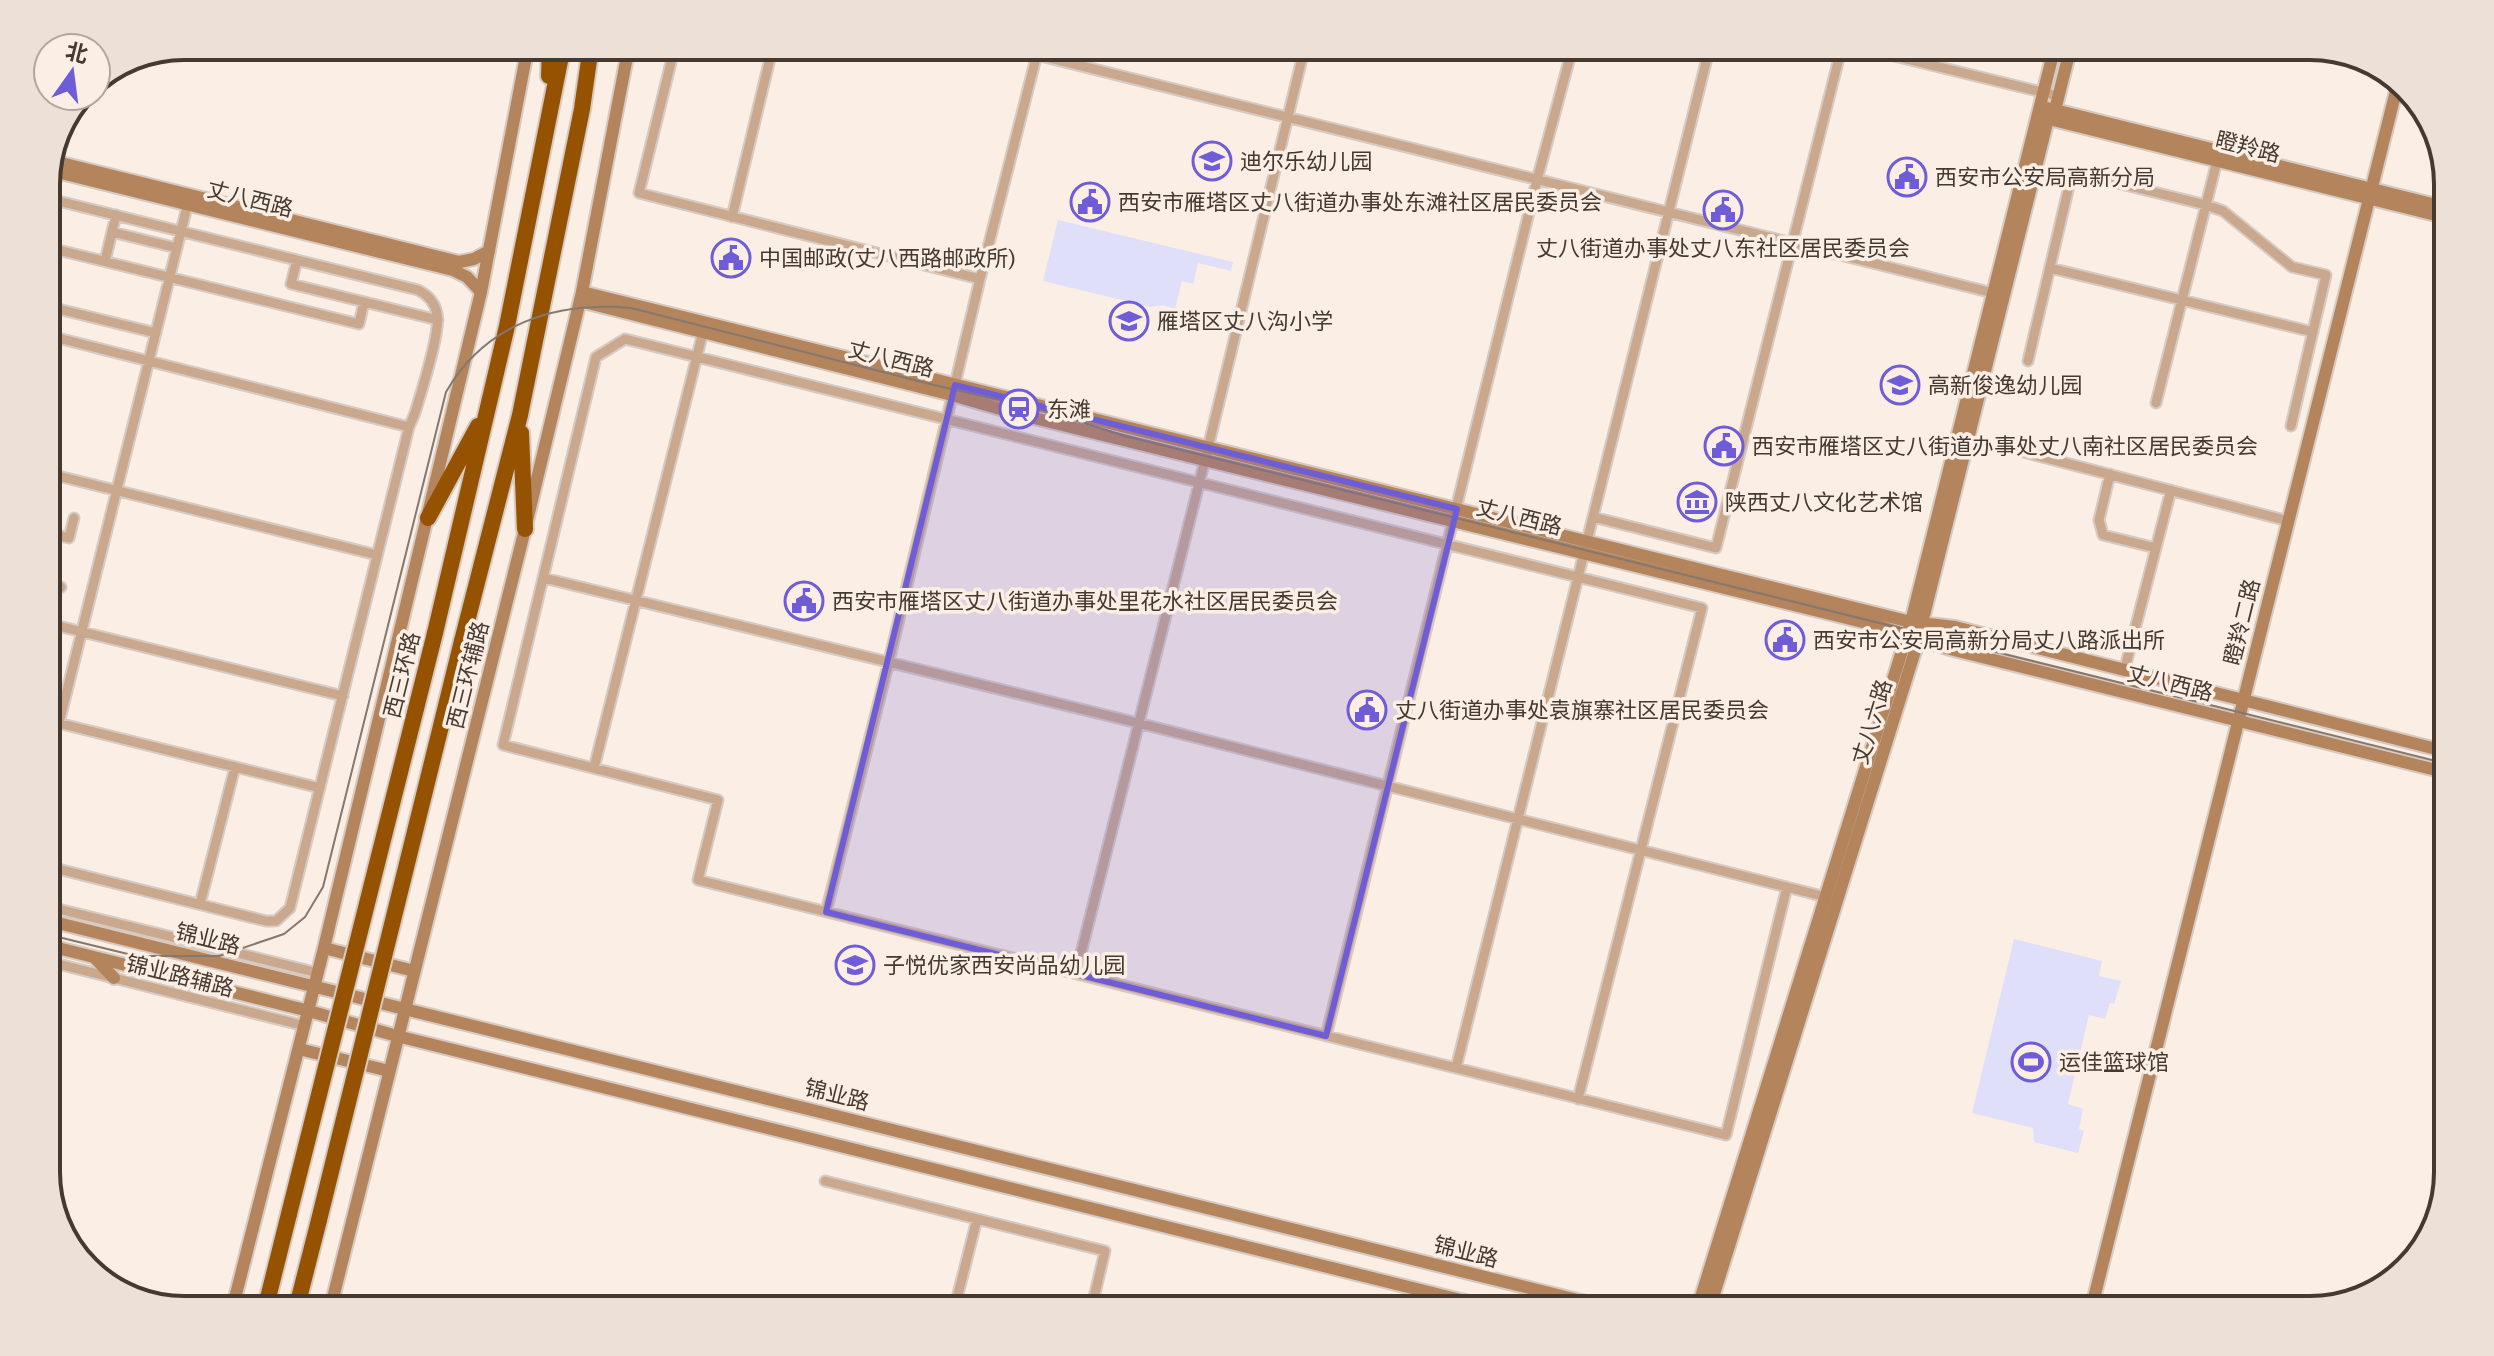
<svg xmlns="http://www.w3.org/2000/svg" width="2494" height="1356" viewBox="0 0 2494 1356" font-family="'Roboto Serif','Noto Sans SC',serif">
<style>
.green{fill:#dfdff9}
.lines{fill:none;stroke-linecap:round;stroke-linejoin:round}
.street-casing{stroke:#d6cac1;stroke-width:13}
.secondary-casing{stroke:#d6cac1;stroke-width:16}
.highway-casing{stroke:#d6cac1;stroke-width:20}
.street{stroke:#c9a88e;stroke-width:9}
.secondary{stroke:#b4845c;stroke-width:12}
.highway{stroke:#955200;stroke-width:16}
.tram{stroke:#84786f;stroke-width:2}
.highway-bridge-casing{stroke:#d6cac1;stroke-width:20;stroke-linecap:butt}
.highway-bridge{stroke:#955200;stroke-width:16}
.marked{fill:#6f5dd7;fill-opacity:0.2;stroke:#6f5dd7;stroke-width:6;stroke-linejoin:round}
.labels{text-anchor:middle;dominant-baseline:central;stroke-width:7;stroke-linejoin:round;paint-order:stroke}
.street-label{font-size:22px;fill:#453930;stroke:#faeee5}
.poi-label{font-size:22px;fill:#453930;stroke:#faeee5;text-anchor:start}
.rim{fill:none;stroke:#453930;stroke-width:4}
</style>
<rect width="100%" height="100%" fill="#faeee5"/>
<!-- green -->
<path class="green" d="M 1058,220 L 1233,262 L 1231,271 L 1198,263 L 1193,284 L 1182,281 L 1175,309 L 1163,305 L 1151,307 L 1043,281 Z
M 2014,939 L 2102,961 L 2099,976 L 2121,981 L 2114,1004 L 2110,1003 L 2105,1019 L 2089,1015 L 2068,1104 L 2083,1109 L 2079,1129 L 2084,1131 L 2078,1153 L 2034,1142 L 2033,1128 L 1972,1113 Z"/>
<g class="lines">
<defs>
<path id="street" d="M 675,46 L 639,193 L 980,279
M 1001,46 L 1993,293
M 1853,46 L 2058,96
M 46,198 L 418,290 C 428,295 435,302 437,314 C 441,331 421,393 415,413 L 409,427 L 290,908 L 276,921 L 266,921 L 46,866
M 732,217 L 773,46
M 112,232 L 177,248
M 46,247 L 359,324 L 364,302
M 297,260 L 291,284 L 438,320
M 105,261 L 116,215
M 2050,268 L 2313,332
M 46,306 L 156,333
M 46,335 L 409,427
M 2028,361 L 2069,186 L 2078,177 L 2085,175 L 2206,205 L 2223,211 L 2292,267 L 2326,275 L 2291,426
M 2156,403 L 2217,161
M 2008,448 L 2288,521
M 46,473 L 377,555
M 2110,474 L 2099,520 L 2103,535 L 2156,548
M 46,488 L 48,474
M 1593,517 L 1716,548 L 1842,46
M 46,532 L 69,538 L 74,518
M 544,578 L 1138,723 L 1826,897
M 46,583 L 61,587
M 46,623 L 343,696
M 2126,664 L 2171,490
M 46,720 L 320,788
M 59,723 L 189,199
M 594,768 L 703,332
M 200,904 L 235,767
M 46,906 L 318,973
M 826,912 L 889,661 L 980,279 L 1039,46
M 46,961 L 305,1026
M 1076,973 L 1208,448 L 1305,46
M 1326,1036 L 1537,180 L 1573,46
M 1456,1068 L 1710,46
M 1578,1099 L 1702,608 L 625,339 L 596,357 L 503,745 L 718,800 L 698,880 C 1041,964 1383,1052 1726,1135 L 1787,887
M 825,1181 L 1105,1251 L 1091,1310
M 954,1310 L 977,1219"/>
<path id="secondary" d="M 2047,108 L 2448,208
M 2041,117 L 2448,218
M 53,161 L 459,262 L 474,259 L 489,251
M 49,170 L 453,270 L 467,277 L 481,292
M 582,292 L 1911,622 L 1955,627 L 2448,752
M 580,301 L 952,395 L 1018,414 L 1871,624 C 1898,631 1923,641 1950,649 L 2448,773
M 46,920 L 1618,1310
M 46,945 L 309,1011 L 397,1036 L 1501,1310
M 324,948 L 414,971
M 94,957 L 114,978
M 299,1049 L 389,1071
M 232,1310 L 324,948 L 481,292 L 528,46
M 330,1310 L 525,529 L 582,292 L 629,46
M 1697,1310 L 1911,622 L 2055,46
M 1709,1310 L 1915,651 L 2048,119 L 2055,110 L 2071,46
M 2091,1310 L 2398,83"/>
<path id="highway" d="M 549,76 L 550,46
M 521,433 L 525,529
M 428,518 L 478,426
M 435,633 L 507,326 L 563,46
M 462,641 L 520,415 L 582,109 L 591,46
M 265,1310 L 289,1214
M 296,1310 L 319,1220"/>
</defs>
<!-- street casing -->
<use href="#street" class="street-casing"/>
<!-- secondary casing -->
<use href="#secondary" class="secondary-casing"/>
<!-- highway casing -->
<use href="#highway" class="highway-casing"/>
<!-- street -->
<use href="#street" class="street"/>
<!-- secondary -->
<use href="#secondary" class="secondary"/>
<!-- highway -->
<use href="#highway" class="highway"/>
<!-- tram -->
<path class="tram" d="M 46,934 L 136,956 L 219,956 L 284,934 L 305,917 L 323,887 L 446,392 C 485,324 555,301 631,308 L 934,385 L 1040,409 L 1125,436 L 2448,764"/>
<defs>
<path id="highway-bridge" d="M 289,1214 L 435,633
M 319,1220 L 462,641"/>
</defs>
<!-- highway-bridge casing -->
<use href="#highway-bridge" class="highway-bridge-casing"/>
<!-- highway-bridge -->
<use href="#highway-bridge" class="highway-bridge"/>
</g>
<!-- marked area -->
<path class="marked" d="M 955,385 L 1457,509 L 1326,1036 L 826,912 Z"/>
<!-- icons -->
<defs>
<symbol id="school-ring" viewBox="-11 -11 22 22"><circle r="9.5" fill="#faeee5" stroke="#6f5dd7" stroke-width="1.5"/><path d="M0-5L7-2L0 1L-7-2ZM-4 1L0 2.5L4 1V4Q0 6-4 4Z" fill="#6f5dd7"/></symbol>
<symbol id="civic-ring" viewBox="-11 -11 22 22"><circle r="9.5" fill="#faeee5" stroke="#6f5dd7" stroke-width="1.5"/><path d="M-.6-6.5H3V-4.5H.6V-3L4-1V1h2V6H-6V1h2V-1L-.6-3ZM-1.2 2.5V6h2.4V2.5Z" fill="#6f5dd7"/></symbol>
<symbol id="station-ring" viewBox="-11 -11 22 22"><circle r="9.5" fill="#faeee5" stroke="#6f5dd7" stroke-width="1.5"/><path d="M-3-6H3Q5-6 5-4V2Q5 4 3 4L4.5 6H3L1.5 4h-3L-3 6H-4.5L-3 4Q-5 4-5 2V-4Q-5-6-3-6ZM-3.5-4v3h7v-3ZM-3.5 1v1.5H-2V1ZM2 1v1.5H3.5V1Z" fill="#6f5dd7"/></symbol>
<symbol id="museum-ring" viewBox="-11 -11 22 22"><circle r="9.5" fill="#faeee5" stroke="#6f5dd7" stroke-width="1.5"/><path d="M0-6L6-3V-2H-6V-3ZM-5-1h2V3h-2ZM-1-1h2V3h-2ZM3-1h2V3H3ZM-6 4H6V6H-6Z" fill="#6f5dd7"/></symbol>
<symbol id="stadium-ring" viewBox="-11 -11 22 22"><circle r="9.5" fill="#faeee5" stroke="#6f5dd7" stroke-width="1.5"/><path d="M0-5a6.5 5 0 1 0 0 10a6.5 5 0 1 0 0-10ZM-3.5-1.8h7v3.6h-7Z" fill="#6f5dd7"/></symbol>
</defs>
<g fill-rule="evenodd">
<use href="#school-ring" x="1190" y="139" width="44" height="44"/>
<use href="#civic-ring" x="1885" y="155" width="44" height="44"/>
<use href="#civic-ring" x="1068" y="180" width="44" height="44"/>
<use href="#civic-ring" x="1701" y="188" width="44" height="44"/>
<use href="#civic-ring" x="709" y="236" width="44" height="44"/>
<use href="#school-ring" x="1107" y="299" width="44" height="44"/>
<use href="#school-ring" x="1878" y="363" width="44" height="44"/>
<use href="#station-ring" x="997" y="387" width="44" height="44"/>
<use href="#civic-ring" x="1702" y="424" width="44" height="44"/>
<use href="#museum-ring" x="1675" y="480" width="44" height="44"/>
<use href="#civic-ring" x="782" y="579" width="44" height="44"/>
<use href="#civic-ring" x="1763" y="618" width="44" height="44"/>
<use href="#civic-ring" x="1345" y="688" width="44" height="44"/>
<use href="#school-ring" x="833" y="943" width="44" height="44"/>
<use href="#stadium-ring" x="2009" y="1040" width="44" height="44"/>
</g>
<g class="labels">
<!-- street labels -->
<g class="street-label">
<text transform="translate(2248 147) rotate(14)">瞪羚路</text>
<text transform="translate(250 199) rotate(14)">丈八西路</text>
<text transform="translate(891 359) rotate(14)">丈八西路</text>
<text transform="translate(1519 517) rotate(14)">丈八西路</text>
<text transform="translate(2242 622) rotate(-76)">瞪羚二路</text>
<text transform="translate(402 675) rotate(-76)">西三环路</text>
<text transform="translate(468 675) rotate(-76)">西三环辅路</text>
<text transform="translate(2170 683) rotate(14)">丈八西路</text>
<text transform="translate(1872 722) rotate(-73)">丈八六路</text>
<text transform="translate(208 939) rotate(14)">锦业路</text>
<text transform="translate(180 976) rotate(14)">锦业路辅路</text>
<text transform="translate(837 1095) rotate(14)">锦业路</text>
<text transform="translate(1466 1252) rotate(14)">锦业路</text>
</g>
<!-- poi labels -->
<g class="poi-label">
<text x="1240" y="161">迪尔乐幼儿园</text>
<text x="1935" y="177">西安市公安局高新分局</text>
<text x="1118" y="202">西安市雁塔区丈八街道办事处东滩社区居民委员会</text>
<text x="1723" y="248" text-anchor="middle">丈八街道办事处丈八东社区居民委员会</text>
<text x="759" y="258">中国邮政(丈八西路邮政所)</text>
<text x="1157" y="321">雁塔区丈八沟小学</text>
<text x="1928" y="385">高新俊逸幼儿园</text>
<text x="1047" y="409">东滩</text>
<text x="1752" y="446">西安市雁塔区丈八街道办事处丈八南社区居民委员会</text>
<text x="1725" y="502">陕西丈八文化艺术馆</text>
<text x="832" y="601">西安市雁塔区丈八街道办事处里花水社区居民委员会</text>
<text x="1813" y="640">西安市公安局高新分局丈八路派出所</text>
<text x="1395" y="710">丈八街道办事处袁旗寨社区居民委员会</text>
<text x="883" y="965">子悦优家西安尚品幼儿园</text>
<text x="2059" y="1062">运佳篮球馆</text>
</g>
</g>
<!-- crop -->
<path d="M0 0H2494V1356H0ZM184 60H2310A124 124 0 0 1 2434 184V1172A124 124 0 0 1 2310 1296H184A124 124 0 0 1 60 1172V184A124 124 0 0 1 184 60Z" fill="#ece0d7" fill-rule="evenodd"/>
<path class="rim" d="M184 60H2310A124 124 0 0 1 2434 184V1172A124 124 0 0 1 2310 1296H184A124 124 0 0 1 60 1172V184A124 124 0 0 1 184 60Z"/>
<!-- north arrow -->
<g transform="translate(72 72) rotate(14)"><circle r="38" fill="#faeee5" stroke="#b2a69d" stroke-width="2"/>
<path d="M0-6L14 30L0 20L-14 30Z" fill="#6f5dd7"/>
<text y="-12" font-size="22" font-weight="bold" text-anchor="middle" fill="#453930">北</text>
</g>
</svg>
